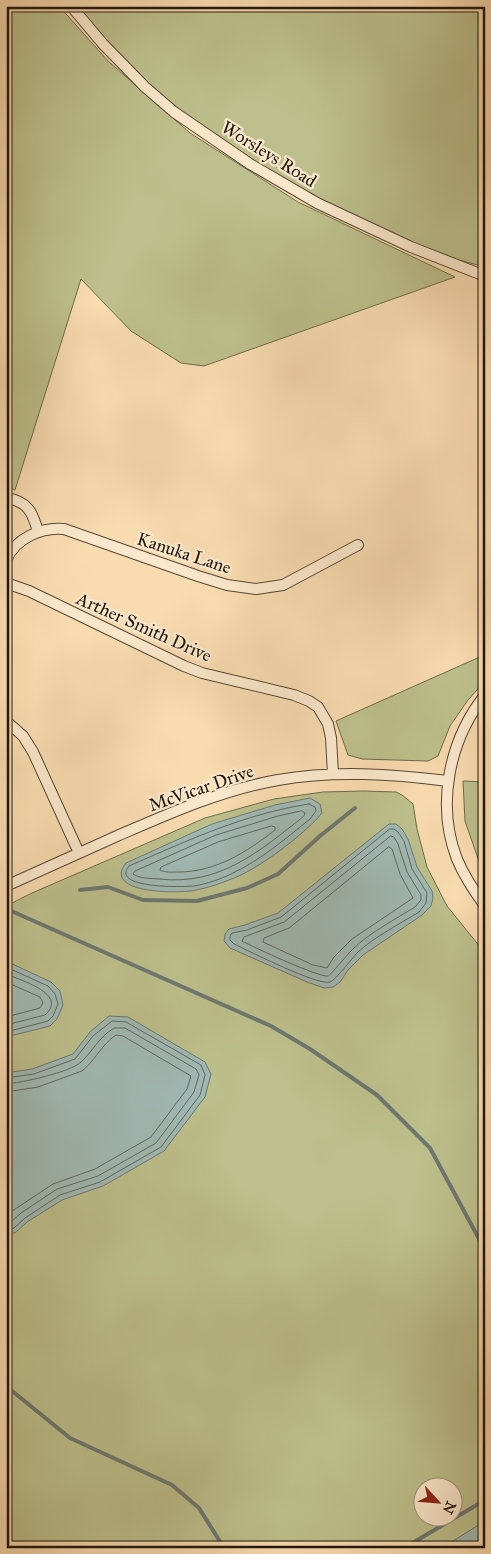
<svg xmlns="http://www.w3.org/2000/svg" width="491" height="1554" viewBox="0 0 491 1554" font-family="'IM FELL Great Primer',serif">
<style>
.green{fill:#bdc08c;stroke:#6e6c4d;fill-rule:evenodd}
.water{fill:#a0b9b4;stroke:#6d7872}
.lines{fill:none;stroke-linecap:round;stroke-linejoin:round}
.shore{stroke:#606861;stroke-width:1}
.stream{stroke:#6d7872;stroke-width:4}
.minor-casing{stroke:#564836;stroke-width:12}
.minor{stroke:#fbe8cc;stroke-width:10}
.labels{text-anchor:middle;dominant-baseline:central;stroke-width:4.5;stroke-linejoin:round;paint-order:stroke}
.street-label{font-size:18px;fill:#20170e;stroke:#fbe8cc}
</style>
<rect width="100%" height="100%" fill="#f9dbb0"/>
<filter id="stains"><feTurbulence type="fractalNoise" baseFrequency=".004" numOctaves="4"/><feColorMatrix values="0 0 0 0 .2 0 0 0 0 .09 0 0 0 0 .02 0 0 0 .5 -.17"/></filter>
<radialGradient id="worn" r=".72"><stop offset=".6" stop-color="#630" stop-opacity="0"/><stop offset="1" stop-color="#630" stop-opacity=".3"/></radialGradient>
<!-- green -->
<path class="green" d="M 6,6 L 59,6 L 108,61 L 190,133 L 298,202 L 455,277 L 204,366 L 181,363 L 131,331 L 81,279 L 15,490 L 6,487 Z
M 71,6 L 485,6 L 485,267 L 411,247 L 317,203 L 174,112 Z
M 482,656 L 485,659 L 485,681 L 468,700 L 450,726 L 438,756 L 428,761 L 362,759 L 348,755 L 336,721 Z
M 463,781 L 485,782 L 485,872 L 481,867 L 465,821 Z
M 364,791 L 396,792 L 402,795 L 413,804 L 417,829 L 427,867 L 447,906 L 485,953 L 485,1548 L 6,1548 L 6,906 L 32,893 L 205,818 L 274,799 L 323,792 ZM 424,1486 L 454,1486 L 454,1516 L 424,1516 Z"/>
<!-- water -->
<path class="water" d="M 310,798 L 320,804 L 322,813 C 304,835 256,871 229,880 C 219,884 207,888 196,890 C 181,894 101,894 126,863 L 212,824 L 275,805 Z
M 389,824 L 396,824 L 402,829 L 408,839 L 417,867 L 432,891 L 433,898 L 431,906 L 422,915 L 363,955 L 348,970 L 340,982 L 333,987 L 324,988 L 307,982 L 230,948 L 224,941 L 225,934 L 229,929 L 245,925 L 278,913 Z
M 6,961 L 51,982 L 60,991 L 63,1005 L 57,1019 L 50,1026 L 6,1037 Z
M 109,1016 L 128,1017 L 205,1062 L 211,1074 L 205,1097 L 164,1151 L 103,1186 L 62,1200 L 27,1222 L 15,1233 L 6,1233 L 6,1073 L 32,1069 L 73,1054 L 90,1032 Z
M 485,1521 L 485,1548 L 442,1548 Z"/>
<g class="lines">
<!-- shore -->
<path class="shore" d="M 309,804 L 315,807 L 316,811 L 310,819 C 285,839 261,860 231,874 C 221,879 206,884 194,886 C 184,887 110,889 129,866 C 189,840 244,814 309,804 Z
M 302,811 L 305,813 L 304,816 C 260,851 220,886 159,879 C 151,878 140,879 133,874 L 135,871 L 216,835 L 278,816 Z
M 272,826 L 275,827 L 275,830 C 247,852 215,872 179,872 C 173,872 166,873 160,870 L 161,867 L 218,842 Z
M 390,829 L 394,829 L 398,832 L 404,841 L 412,869 L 427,893 L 426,903 L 419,912 C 401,923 373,938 358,952 C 351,959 336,980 330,982 C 318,986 249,951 234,944 L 230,940 L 230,936 L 232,933 L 247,930 L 281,917 Z
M 391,836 L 394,837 L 398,844 L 407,872 L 421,895 L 421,900 L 415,907 C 397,918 368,934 354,948 C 349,952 330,976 328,976 C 320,978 253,947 242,941 L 244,937 L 284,922 Z
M 389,847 L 392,849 L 400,874 L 413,898 L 352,939 L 334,957 L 327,968 L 313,965 L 263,942 L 264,938 L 289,928 Z
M 6,967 L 48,986 L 55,994 L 58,1004 L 53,1016 L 48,1021 L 6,1032
M 6,974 C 20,980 69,994 45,1015 L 6,1025
M 6,982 L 40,997 L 43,1003 L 40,1008 L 6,1017
M 6,1078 L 34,1074 L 75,1059 L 93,1036 L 112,1021 L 126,1022 L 201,1065 L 205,1075 L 200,1095 L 161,1147 L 100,1182 L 60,1195 L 25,1218 L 14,1228 L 6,1229
M 6,1084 C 21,1083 71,1072 81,1062 C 94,1050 98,1038 114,1028 L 125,1028 L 196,1069 L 199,1075 L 194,1092 L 156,1143 L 98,1176 L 57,1189 L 21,1213 L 11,1222 L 6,1222
M 6,1092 L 38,1087 L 82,1071 C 95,1061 101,1045 116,1035 L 123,1036 L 191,1076 L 187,1089 L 151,1137 L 95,1169 L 53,1184 L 6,1215"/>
<!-- stream -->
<path class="stream" d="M 80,890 L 108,887 L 143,900 L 197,901 L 247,888 L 278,874 L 320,836 L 355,808
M 9,910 L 271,1026 L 310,1049 L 377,1095 L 430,1148 L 485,1250
M 6,1386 L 70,1438 L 172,1485 L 199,1508 L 224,1548
M 404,1548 L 485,1500"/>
<defs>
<path id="minor" d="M 71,6 L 103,44 L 145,87 L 174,112 L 250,164 L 317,203 L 411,247 L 485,276
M 6,498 C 28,501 33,513 38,532
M 6,560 C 16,538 41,527 64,529 L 198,576 L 227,585 L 256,589 L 283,585 L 358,545
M 6,583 L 29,591 L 184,666 L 202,673 L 294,695 L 309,701 L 318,707 L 328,724 L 331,738 L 333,774
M 485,695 C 449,740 436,805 457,859 C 464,876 474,891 485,906
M 6,721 L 23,736 L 33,752 L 79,853
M 6,886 C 43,869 80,853 117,836 C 170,813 221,790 278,780 C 335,770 392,774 448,781"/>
</defs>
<!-- minor casing -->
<use href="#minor" class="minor-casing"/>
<!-- minor -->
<use href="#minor" class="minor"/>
</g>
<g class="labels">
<!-- street labels -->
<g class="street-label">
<text transform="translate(269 154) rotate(32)">Worsleys Road</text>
<text transform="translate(184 553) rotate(18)">Kanuka Lane</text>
<text transform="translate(144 627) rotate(24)">Arther Smith Drive</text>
<text transform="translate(201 788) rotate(-19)">McVicar Drive</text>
</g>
</g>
<!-- margin -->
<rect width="491" height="1554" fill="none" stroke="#f9dbb0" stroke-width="25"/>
<rect x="8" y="8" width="476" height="1539" fill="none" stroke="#20170e" stroke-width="2.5"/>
<rect x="12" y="12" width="466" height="1529" fill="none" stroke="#20170e"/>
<!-- north arrow -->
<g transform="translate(438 1502) rotate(116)"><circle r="24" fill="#fbe8cc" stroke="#a39480"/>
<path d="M0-4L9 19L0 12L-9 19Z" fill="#8f2418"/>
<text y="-8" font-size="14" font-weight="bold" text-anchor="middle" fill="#20170e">N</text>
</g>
<rect width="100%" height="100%" filter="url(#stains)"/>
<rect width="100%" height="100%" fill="url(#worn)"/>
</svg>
